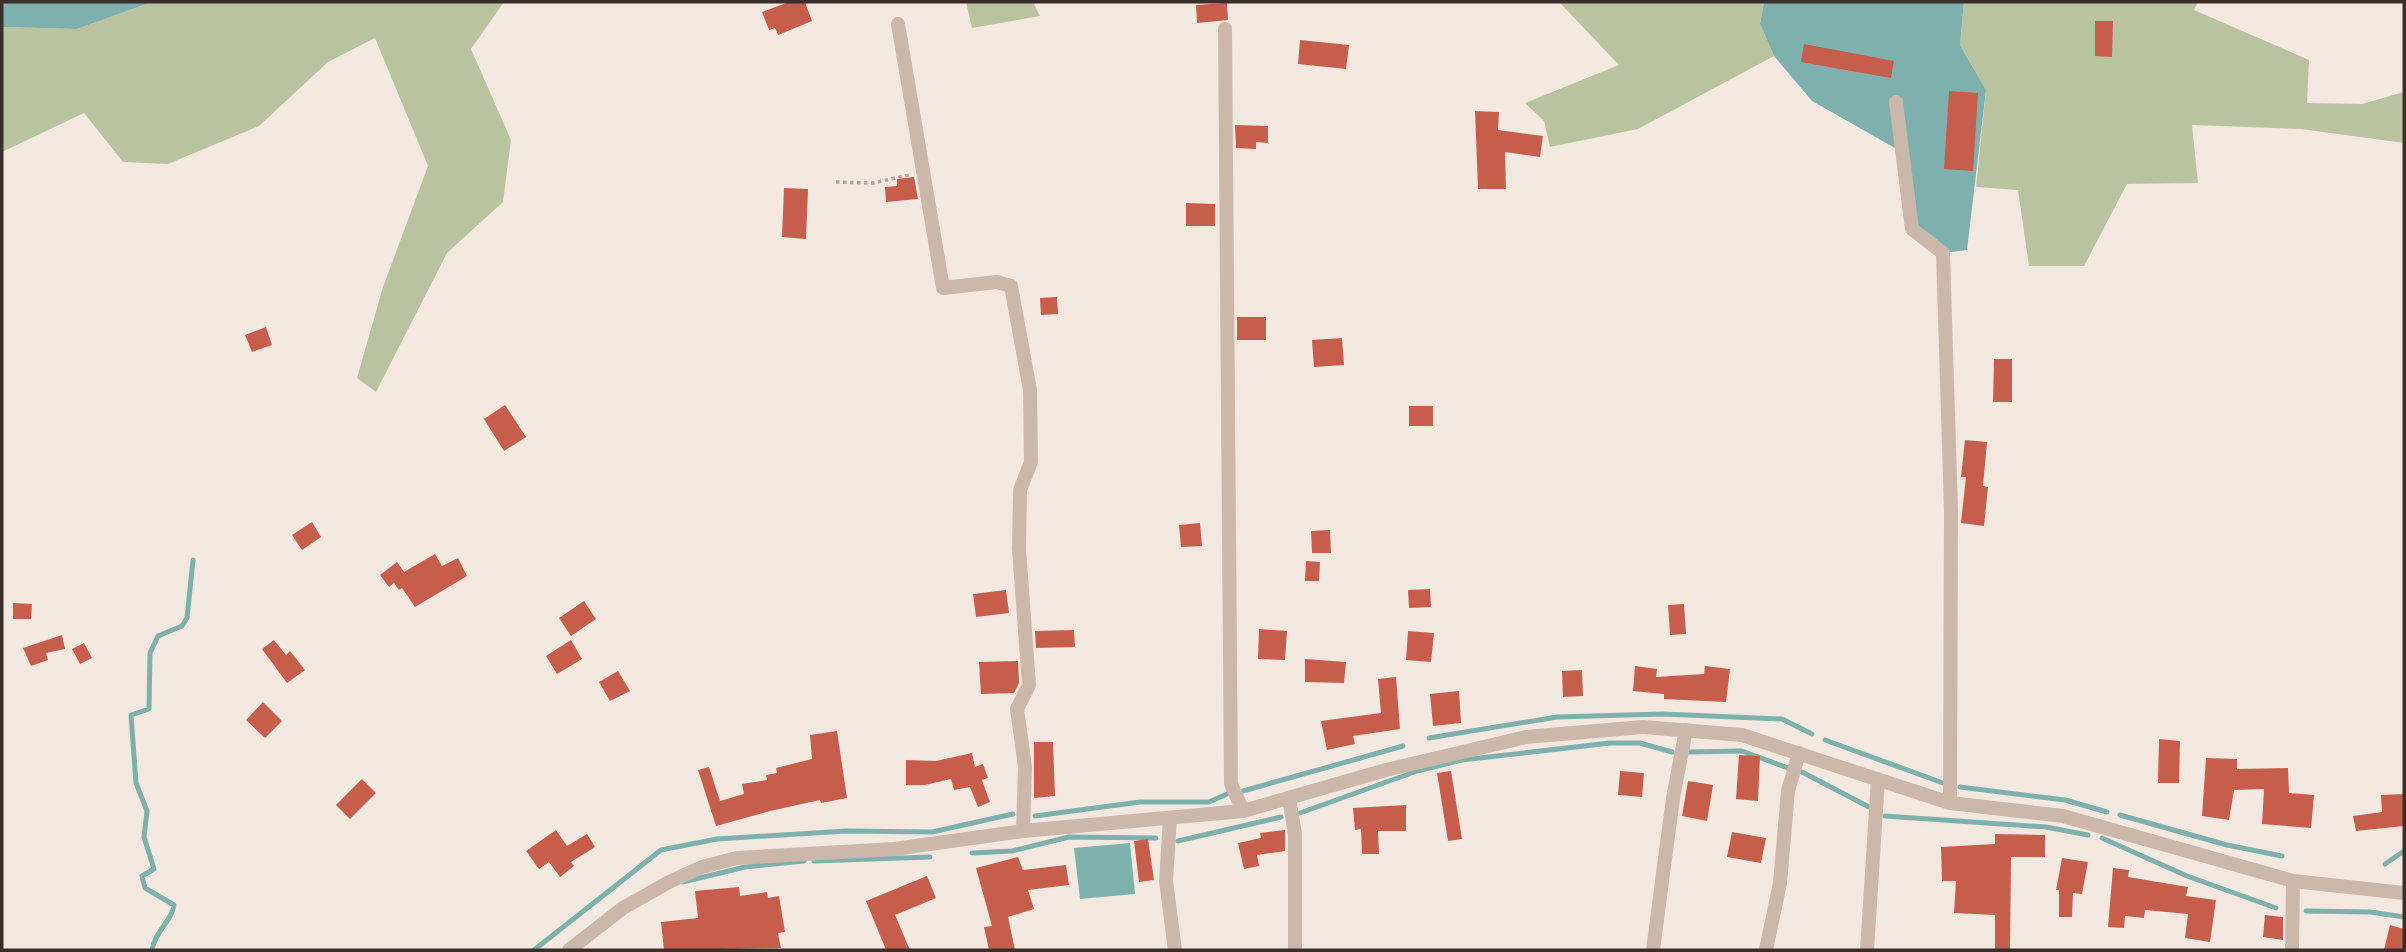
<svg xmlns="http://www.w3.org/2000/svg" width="2406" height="952" viewBox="0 0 2406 952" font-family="Manrope,sans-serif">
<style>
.green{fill:#bac39f}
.water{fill:#7eb1ae}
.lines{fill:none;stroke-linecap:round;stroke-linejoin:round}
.stream{stroke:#7eb1ae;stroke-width:5}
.building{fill:#c65e4b}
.path{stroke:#b8a195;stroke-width:3.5;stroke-dasharray:3.5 3.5;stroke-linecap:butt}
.minor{stroke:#ccb7ab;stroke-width:14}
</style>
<rect width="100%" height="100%" fill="#f3e8e0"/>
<!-- green -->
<path class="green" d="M 152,2 L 504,2 L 471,49 L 511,140 L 503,202 L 447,253 L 376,392 L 357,378 L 383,287 L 428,166 L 375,38 L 328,62 L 259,126 L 168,164 L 123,162 L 84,113 L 2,152 L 2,27 L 77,29 Z
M 966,2 L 1033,2 L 1040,16 L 972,28 Z
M 1559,2 L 1764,2 L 1760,24 L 1774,56 L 1638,129 L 1550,147 L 1544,121 L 1525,103 L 1619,65 Z
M 1964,2 L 2198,2 L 2194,10 L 2309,60 L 2307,103 L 2362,104 L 2404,92 L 2404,143 L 2301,129 L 2192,125 L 2198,183 L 2127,184 L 2084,266 L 2029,266 L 2018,190 L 1976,187 L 1986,90 L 1960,45 Z"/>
<!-- water -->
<path class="water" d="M 2,2 L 152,2 L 77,29 L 2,27 Z
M 1764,2 L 1964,2 L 1960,45 L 1986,90 L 1967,250 L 1943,253 L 1912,229 L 1902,152 L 1812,101 L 1774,56 L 1760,24 Z
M 1130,843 L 1135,894 L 1080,899 L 1074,848 Z"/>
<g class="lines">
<!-- stream -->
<path class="stream" d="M 1429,738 L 1557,717 L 1663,714 L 1782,719 L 1812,734
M 1825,740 L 1943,783
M 1688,752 L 1742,751 L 1788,768
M 1802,772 L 1869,807
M 1960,787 L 2065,800 L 2107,812
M 1243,791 L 1403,746
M 1300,813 L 1417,771 L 1462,760 L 1610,743 L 1640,743 L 1672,752
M 2120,815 L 2227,845 L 2282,856
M 1035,816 L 1140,802 L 1209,802 L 1227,794
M 1885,816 L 2046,827 L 2088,835
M 2102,838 L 2187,876 L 2276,908
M 1178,841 L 1281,817
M 972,853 L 1012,851 L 1069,837 L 1156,838
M 814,861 L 930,857
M 2385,864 L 2404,851
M 683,882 L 745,867 L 804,861
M 2306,911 L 2370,912 L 2404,917
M 152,950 C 155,931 172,921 174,905 L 145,888 L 142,876 L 154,869 L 144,837 L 147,811 L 136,783 L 131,715 L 149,709 L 150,653 L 158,636 L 182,626 L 187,618 L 193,560
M 534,950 L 661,850 L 717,839 L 846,831 L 932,832 L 1013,814"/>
</g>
<!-- building -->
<path class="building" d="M 789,2 L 805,2 L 812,21 L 778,35 L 775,28 L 769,30 L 762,12 Z
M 1227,3 L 1228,20 L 1197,23 L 1196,5 Z
M 2095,21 L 2113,21 L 2112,57 L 2095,56 Z
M 1300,40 L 1349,45 L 1346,69 L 1298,64 Z
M 1804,44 L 1894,61 L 1891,78 L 1801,62 Z
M 1949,91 L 1978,93 L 1973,171 L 1944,169 Z
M 1475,111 L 1499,112 L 1498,130 L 1543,136 L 1540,157 L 1505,152 L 1506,189 L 1478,189 Z
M 1235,125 L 1268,126 L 1268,143 L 1256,142 L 1256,149 L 1236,148 Z
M 914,177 L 918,199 L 886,202 L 885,187 L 897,186 L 897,179 Z
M 784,188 L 808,189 L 806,239 L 782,237 Z
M 1186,203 L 1215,204 L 1215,226 L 1186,226 Z
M 1057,297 L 1058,314 L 1041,315 L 1040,298 Z
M 1237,317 L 1266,317 L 1266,340 L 1237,340 Z
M 266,327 L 272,345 L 252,352 L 245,335 Z
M 1342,338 L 1344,365 L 1314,367 L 1312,340 Z
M 1994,359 L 2012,359 L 2012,402 L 1993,402 Z
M 505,405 L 526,437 L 504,451 L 484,419 Z
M 1409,406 L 1433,406 L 1433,426 L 1409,426 Z
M 1965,440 L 1987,442 L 1983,486 L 1988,487 L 1984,526 L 1961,523 L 1966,477 L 1961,477 Z
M 312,522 L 321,537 L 302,550 L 292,535 Z
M 1200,523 L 1202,546 L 1181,547 L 1179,525 Z
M 1330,530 L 1331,553 L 1312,553 L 1311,531 Z
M 435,554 L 442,566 L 458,558 L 467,576 L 415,607 L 402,588 L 399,590 L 394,583 L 389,587 L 380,575 L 397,562 L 404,572 Z
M 1306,561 L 1320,562 L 1319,581 L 1305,581 Z
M 1430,589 L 1431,607 L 1409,608 L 1408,590 Z
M 1006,590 L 1009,613 L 976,617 L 973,594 Z
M 584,601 L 596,619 L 571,636 L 559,618 Z
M 13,603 L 32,604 L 31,619 L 13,619 Z
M 1684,604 L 1686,634 L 1670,635 L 1668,605 Z
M 1259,629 L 1287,631 L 1285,660 L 1258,659 Z
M 1074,630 L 1075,647 L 1036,648 L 1035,631 Z
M 1408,631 L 1434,633 L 1431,662 L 1406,660 Z
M 62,635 L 65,649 L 46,653 L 48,660 L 31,666 L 23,648 Z
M 274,640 L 286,655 L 290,651 L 305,670 L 287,683 L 262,649 Z
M 571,640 L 582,659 L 557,674 L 546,656 Z
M 84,643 L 92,658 L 80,664 L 72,649 Z
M 1305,659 L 1346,662 L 1344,683 L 1305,682 Z
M 1018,661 L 1019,683 L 1014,693 L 981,694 L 979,662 Z
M 1635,666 L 1657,669 L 1656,677 L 1704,674 L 1705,666 L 1730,669 L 1726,702 L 1664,699 L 1664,694 L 1633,691 Z
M 1582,670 L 1583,696 L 1563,697 L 1562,671 Z
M 618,671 L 630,691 L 610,701 L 599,682 Z
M 1396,677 L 1400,729 L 1353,736 L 1355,744 L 1327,750 L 1321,721 L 1381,713 L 1378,679 Z
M 1459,691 L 1461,723 L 1433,726 L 1430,694 Z
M 263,702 L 282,721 L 265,738 L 246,720 Z
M 837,731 L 847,798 L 821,803 L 820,800 L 770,811 L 716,826 L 698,770 L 709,767 L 720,801 L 744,794 L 742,784 L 767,780 L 766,775 L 777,773 L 776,768 L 812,759 L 810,735 Z
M 2159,739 L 2180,741 L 2179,783 L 2158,783 Z
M 1034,742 L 1053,742 L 1055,796 L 1034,798 Z
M 972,753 L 975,767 L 983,764 L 988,778 L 982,780 L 990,802 L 978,807 L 970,787 L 954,790 L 951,779 L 925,785 L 906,785 L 906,760 L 936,761 Z
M 1739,755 L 1760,756 L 1758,801 L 1736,799 Z
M 2206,758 L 2237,759 L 2237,769 L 2288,768 L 2289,793 L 2314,795 L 2311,828 L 2262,824 L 2264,789 L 2234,790 L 2229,820 L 2202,816 Z
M 1451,771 L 1462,839 L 1448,841 L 1437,773 Z
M 1620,771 L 1644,773 L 1642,797 L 1618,795 Z
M 362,779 L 376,793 L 350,819 L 336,805 Z
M 1688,781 L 1713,785 L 1707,821 L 1682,816 Z
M 2404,794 L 2404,826 L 2356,831 L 2353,816 L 2382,812 L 2381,795 Z
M 1406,805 L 1406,831 L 1378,831 L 1379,854 L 1362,854 L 1361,829 L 1355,830 L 1353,808 Z
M 556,830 L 567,846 L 587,834 L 595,847 L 571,862 L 574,866 L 560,877 L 549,862 L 539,869 L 526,851 Z
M 1285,830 L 1285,851 L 1257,855 L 1259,866 L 1244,869 L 1238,843 L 1261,838 L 1260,833 Z
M 1732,832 L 1766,838 L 1761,863 L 1727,857 Z
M 1995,834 L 2045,835 L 2045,857 L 2011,857 L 2010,950 L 1995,950 L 1995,915 L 1954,913 L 1956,881 L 1942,881 L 1941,847 L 1995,844 Z
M 1148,839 L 1154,880 L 1139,882 L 1134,841 Z
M 1018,857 L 1023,870 L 1066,865 L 1069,885 L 1028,890 L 1034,909 L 1008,917 L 1015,950 L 989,950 L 984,927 L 992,926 L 976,868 Z
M 2062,858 L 2088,862 L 2082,894 L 2073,893 L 2072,917 L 2059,917 L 2059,890 L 2056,890 Z
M 2113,868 L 2129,870 L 2128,877 L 2188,887 L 2186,896 L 2216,900 L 2210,942 L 2185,938 L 2188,914 L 2145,910 L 2144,918 L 2125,916 L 2124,928 L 2108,927 Z
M 927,876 L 936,898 L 895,915 L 910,950 L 886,950 L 866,901 Z
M 739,887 L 740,896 L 767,892 L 768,898 L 779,896 L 785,932 L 778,933 L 781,948 L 664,950 L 661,922 L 698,918 L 695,891 Z
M 2265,915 L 2283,917 L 2283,940 L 2263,937 Z
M 2390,925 L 2404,929 L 2404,950 L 2384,950 Z"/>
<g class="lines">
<!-- path -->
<path class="path" d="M 836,182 L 873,183 L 909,175"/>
<!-- minor -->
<path class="minor" d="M 898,24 L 943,288 L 997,282 L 1011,286 L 1030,390 L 1031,462 L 1020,490 L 1019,549 L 1029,685 L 1017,709 L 1025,767 L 1023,831
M 1225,29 L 1231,784 L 1243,811
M 1896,102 L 1912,229 L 1943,253 L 1951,511 L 1950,803
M 1289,798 L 1295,834 L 1295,950
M 1170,818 L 1166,881 L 1175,950
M 569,950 L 623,908 L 669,882 L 702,867 L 737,858 L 894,849 L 1023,831 L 1243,811 L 1386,770 L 1526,737 L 1643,727 L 1742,735 L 1950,803 L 2063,816 L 2293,881 L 2404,893
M 1653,950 L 1673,798 L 1686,730
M 1766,950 L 1780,883 L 1788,791 L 1799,753
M 1867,950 L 1878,779
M 2292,950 L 2293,881"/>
</g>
<!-- border -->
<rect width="2406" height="952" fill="none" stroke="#3a2e2a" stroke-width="7"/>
</svg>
